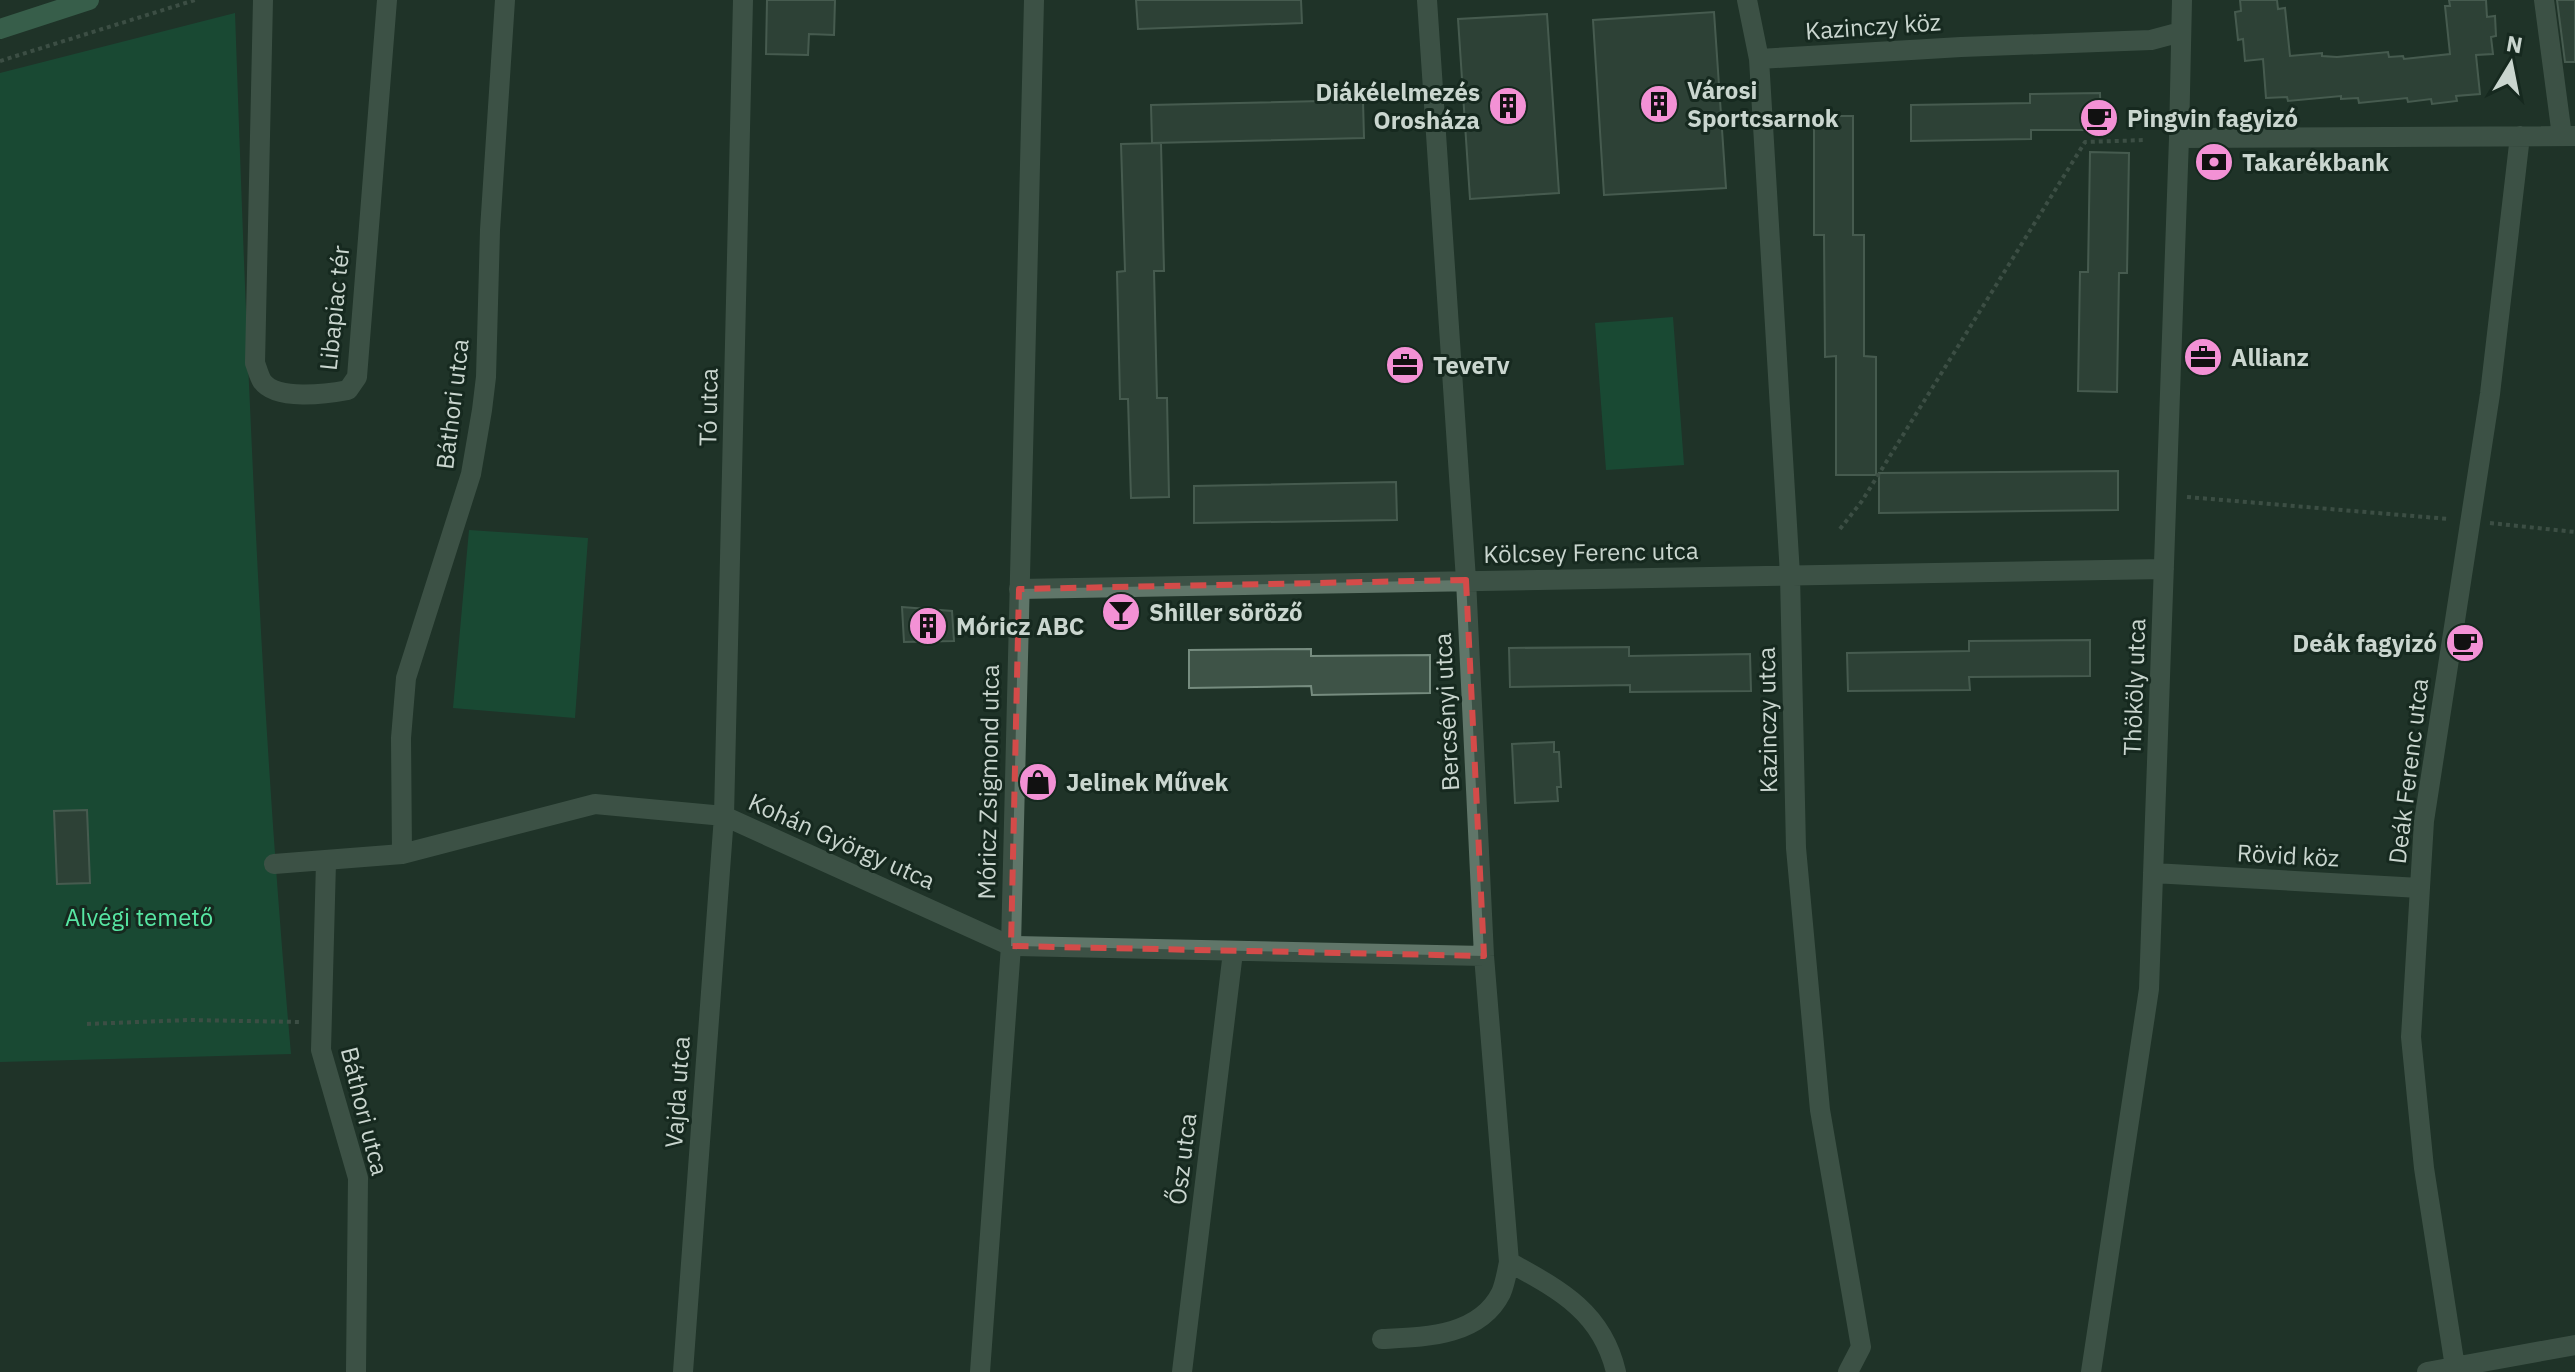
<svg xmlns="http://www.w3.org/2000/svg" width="2575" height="1372" viewBox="0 0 2575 1372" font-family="'IBM Plex Sans',sans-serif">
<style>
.green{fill:#136442}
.building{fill:#3e5347;stroke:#768c7f;stroke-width:2}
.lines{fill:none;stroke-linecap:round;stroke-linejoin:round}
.path{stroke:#5f7066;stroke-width:4;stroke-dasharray:4 4;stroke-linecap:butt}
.minor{stroke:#607669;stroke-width:20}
.secondary{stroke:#607669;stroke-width:20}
.primary{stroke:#559273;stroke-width:20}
.marked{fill:none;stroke:#d44b49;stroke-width:6;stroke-dasharray:16 10;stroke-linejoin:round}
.labels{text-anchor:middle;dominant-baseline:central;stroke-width:6;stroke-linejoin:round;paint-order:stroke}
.street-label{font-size:24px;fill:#cad6cf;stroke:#16291f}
.poi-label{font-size:24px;font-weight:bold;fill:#cad6cf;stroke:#16291f;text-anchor:start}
.park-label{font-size:24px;fill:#57e6a3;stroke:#16291f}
</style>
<rect width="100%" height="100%" fill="#1f3328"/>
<!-- green -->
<path class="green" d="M 235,13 C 247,360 260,708 291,1054 L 0,1062 L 0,73 Z
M 1673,317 L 1684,465 L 1606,470 L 1595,323 Z
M 469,530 L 588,538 L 575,718 L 453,708 Z"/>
<!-- building -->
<path class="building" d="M 767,0 L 835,0 L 834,35 L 809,34 L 808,55 L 766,54 Z
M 1136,0 L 1301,0 L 1302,23 L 1138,29 Z
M 2240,0 L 2277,0 L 2278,9 L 2285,8 L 2290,56 L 2322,53 L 2322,56 L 2337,57 L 2388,52 L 2389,57 L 2403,56 L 2404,59 L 2450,54 L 2445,6 L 2450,6 L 2449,0 L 2486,0 L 2487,17 L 2495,16 L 2496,36 L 2491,37 L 2493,54 L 2476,55 L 2480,94 L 2456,96 L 2457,101 L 2432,104 L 2431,99 L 2408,102 L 2407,98 L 2359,103 L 2358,98 L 2341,99 L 2341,96 L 2288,101 L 2287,97 L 2266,98 L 2263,59 L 2245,61 L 2243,39 L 2238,40 L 2235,12 L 2241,11 Z
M 2557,0 L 2575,0 L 2575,62 L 2565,62 Z
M 1714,12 L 1726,188 L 1604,195 L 1593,20 Z
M 1547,14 L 1559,193 L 1470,199 L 1458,19 Z
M 2100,93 L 2101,130 L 2031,130 L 2031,139 L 1911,141 L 1911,105 L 2030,103 L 2030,94 Z
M 1363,100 L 1364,138 L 1152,143 L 1151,105 Z
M 1814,116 L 1853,116 L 1853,235 L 1864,235 L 1864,356 L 1876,357 L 1876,475 L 1836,475 L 1836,356 L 1825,357 L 1824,235 L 1814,235 Z
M 1161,143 L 1164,271 L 1154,271 L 1157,398 L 1167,398 L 1169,497 L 1131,498 L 1128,399 L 1120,399 L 1117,272 L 1125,271 L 1121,144 Z
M 2090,152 L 2129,153 L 2127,273 L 2119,273 L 2117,392 L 2078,391 L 2080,272 L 2088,272 Z
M 2118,471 L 2118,510 L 1879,513 L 1879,473 Z
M 1396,482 L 1397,520 L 1194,523 L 1194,486 Z
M 902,607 L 952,611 L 954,641 L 904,642 Z
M 2090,640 L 2090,676 L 1969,677 L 1970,690 L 1848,691 L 1847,653 L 1969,651 L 1969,641 Z
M 1629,647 L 1629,656 L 1750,654 L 1751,691 L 1630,692 L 1630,685 L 1510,687 L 1509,648 Z
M 1311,649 L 1311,656 L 1430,655 L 1430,693 L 1312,695 L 1311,686 L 1189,688 L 1189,650 Z
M 1554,742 L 1554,752 L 1559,752 L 1561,787 L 1557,787 L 1558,801 L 1515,803 L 1512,744 Z
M 87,810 L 90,883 L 57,884 L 54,811 Z"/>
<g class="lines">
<!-- path -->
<path class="path" d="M 0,61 L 195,0
M 2187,497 L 2449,519
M 2490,523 L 2575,532
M 1840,529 L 1862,501 L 2085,142 L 2146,140
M 87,1024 L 189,1020 L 300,1022"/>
<!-- minor -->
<path class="minor" d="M 263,0 L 255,363 C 257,368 259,376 262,381 C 276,401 327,394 348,390 L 357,377 L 387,0
M 1427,0 L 1466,580 L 1484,956 L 1509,1262 C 1560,1290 1602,1312 1616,1372
M 1747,0 L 1759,59 L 1790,575 L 1796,848 L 1820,1110 L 1861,1347 L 1848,1372
M 2544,0 L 2562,136
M 1759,59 L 1961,47 L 2151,40 L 2181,32
M 2179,138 L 2575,136
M 1019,589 L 2164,569
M 402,854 L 401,738 L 406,678 L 471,474 L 482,410 L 486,377 L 490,230 L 505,0
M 326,862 L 321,1050 L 358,1178 L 356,1372
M 274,864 L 402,854 L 595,804 L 724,816 L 1011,946 L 1484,956
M 2153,873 L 2420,888
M 1382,1339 C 1423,1337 1479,1337 1501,1293 C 1505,1284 1507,1272 1509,1262
M 2455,1367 L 2424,1168 L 2411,1037 L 2424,821 L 2490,394 L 2520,136
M 683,1372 L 724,816 L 743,0
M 1182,1372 L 1233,952
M 2091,1372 L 2149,989 L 2179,138 L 2182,0
M 2427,1372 L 2575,1345"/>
<!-- secondary -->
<path class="secondary" d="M 980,1372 L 1011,946 L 1034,0"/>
<!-- primary -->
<path class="primary" d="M 0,29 L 89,0"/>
</g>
<!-- marked area -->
<path d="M0 0H2575V1372H0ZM 1466,580 L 1484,956 L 1011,946 L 1019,589 Z" fill="#1f3328" fill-opacity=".55" fill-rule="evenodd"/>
<path class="marked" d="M 1466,580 L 1484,956 L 1011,946 L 1019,589 Z"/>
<!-- icons -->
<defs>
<symbol id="building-disc" viewBox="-11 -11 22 22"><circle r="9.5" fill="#f391d5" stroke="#16291f"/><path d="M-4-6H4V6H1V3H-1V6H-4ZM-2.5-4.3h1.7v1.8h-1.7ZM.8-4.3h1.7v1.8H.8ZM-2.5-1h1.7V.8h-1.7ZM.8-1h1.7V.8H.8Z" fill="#111"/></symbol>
<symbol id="cafe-disc" viewBox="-11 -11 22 22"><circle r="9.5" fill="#f391d5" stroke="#16291f"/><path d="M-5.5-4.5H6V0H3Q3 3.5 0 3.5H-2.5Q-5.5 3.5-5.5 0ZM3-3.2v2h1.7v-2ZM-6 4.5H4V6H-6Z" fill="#111"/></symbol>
<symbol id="bank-disc" viewBox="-11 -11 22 22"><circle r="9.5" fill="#f391d5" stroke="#16291f"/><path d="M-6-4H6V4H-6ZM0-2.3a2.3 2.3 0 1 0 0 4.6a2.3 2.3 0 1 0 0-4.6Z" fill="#111"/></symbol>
<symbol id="office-disc" viewBox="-11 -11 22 22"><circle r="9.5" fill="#f391d5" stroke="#16291f"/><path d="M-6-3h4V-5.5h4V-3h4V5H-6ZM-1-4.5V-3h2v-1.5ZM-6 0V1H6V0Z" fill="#111"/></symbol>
<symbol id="bar-disc" viewBox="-11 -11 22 22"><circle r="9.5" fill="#f391d5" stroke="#16291f"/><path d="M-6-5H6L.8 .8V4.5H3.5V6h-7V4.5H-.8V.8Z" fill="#111"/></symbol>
<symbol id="shop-disc" viewBox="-11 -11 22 22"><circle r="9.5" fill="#f391d5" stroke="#16291f"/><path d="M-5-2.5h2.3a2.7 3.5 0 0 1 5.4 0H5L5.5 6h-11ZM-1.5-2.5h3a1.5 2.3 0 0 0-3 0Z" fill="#111"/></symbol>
</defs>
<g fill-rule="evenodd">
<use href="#building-disc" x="1637" y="82" width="44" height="44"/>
<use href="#building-disc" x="1486" y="84" width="44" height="44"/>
<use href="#cafe-disc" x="2077" y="96" width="44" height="44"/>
<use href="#bank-disc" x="2192" y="140" width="44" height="44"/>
<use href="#office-disc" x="2181" y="335" width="44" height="44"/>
<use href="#office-disc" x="1383" y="343" width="44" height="44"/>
<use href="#bar-disc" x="1099" y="590" width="44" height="44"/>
<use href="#building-disc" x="906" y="604" width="44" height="44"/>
<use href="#cafe-disc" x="2443" y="621" width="44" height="44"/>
<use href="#shop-disc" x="1016" y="760" width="44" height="44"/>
</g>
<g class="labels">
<!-- street labels -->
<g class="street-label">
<text transform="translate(1873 26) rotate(-4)">Kazinczy köz</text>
<text transform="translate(334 308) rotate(-84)">Libapiac tér</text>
<text transform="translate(452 404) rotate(-83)">Báthori utca</text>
<text transform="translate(708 407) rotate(-89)">Tó utca</text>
<text transform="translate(1591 552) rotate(-1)">Kölcsey Ferenc utca</text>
<text transform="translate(2134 687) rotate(-88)">Thököly utca</text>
<text transform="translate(1446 712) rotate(-93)">Bercsényi utca</text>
<text transform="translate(1767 720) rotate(-91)">Kazinczy utca</text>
<text transform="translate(2408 771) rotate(-83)">Deák Ferenc utca</text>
<text transform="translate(988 782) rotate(-89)">Móricz Zsigmond utca</text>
<text transform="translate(842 841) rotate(24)">Kohán György utca</text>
<text transform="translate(2288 855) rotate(3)">Rövid köz</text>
<text transform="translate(677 1092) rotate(-86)">Vajda utca</text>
<text transform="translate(365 1111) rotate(76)">Báthori utca</text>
<text transform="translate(1182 1159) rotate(-83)">Ősz utca</text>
</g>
<!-- poi labels -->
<g class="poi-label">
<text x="1687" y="90">Városi<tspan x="1687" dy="28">Sportcsarnok</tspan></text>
<text x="1480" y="92" text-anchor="end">Diákélelmezés<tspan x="1480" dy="28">Orosháza</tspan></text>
<text x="2127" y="118">Pingvin fagyizó</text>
<text x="2242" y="162">Takarékbank</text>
<text x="2231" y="357">Allianz</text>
<text x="1433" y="365">TeveTv</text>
<text x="1149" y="612">Shiller söröző</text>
<text x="956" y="626">Móricz ABC</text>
<text x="2437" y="643" text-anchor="end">Deák fagyizó</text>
<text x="1066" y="782">Jelinek Művek</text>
</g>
<!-- park labels -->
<g class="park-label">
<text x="139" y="917">Alvégi temető</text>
</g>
</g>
<!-- north arrow -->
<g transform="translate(2511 64) rotate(10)" stroke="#16291f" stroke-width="6" paint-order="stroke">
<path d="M0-6L14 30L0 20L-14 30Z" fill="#cad6cf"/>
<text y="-12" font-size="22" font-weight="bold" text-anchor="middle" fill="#cad6cf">N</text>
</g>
</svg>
